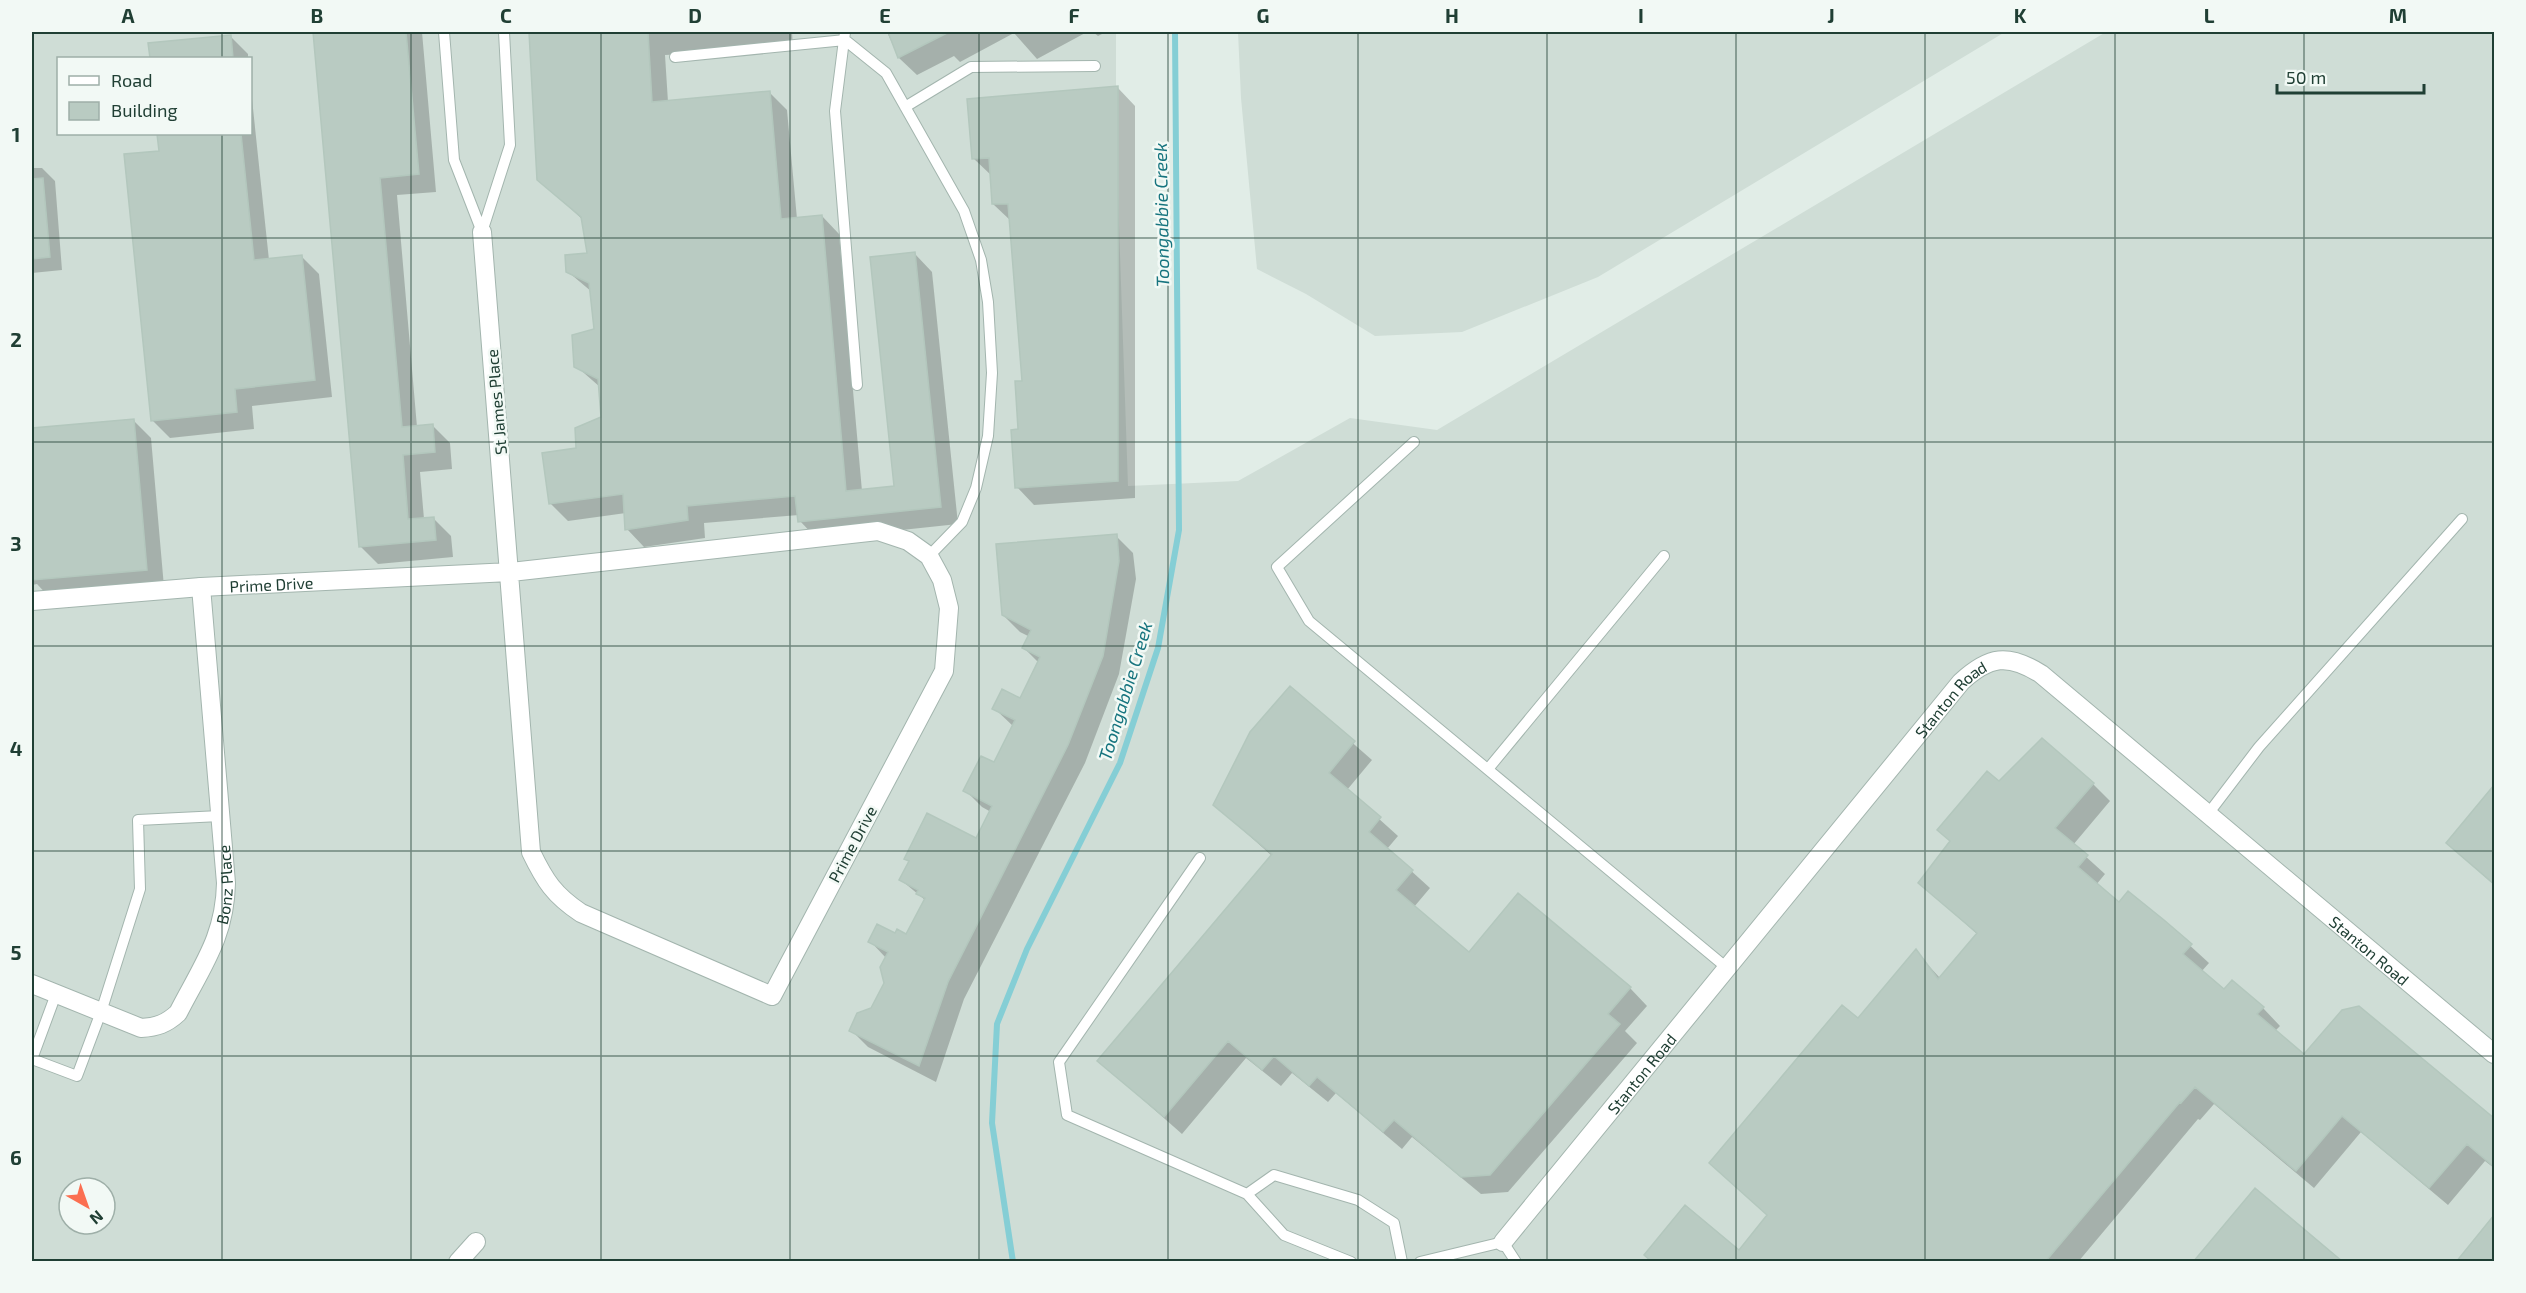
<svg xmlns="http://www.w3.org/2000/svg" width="2526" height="1293" viewBox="0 0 2526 1293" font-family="'Exo 2',sans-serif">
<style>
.built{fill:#cfddd6;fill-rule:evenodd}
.shadow{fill:#0003}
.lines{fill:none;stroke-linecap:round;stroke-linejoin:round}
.stream{stroke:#85ced5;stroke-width:6}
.building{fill:#b9cbc2;stroke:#b3c7bd;stroke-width:1.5}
.service-casing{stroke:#a3b5ae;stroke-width:12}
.minor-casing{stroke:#a3b5ae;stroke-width:20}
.service{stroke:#fff;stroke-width:10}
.minor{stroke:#fff;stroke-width:18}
.grid{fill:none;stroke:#203f34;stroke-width:1.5;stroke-opacity:0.55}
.labels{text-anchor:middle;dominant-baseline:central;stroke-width:5;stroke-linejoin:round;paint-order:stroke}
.street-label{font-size:16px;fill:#203f34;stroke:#f2f9f5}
.water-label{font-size:18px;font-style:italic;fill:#16747e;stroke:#f2f9f5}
.neatline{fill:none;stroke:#203f34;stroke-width:2}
.grid-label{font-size:20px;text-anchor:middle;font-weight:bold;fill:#203f34}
</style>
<rect width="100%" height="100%" fill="#e1ede7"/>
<!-- built -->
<path class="built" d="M 32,32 L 1116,32 L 1116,138 L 1128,486 L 1238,481 L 1350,418 L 1437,430 L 2106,32 L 2494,32 L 2494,1261 L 32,1261 ZM 58,58 L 250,58 L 250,134 L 58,134 ZM 69,1188 L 105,1188 L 105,1224 L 69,1224 Z
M 1238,32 L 2005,32 L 1598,277 L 1462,332 L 1375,336 L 1306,294 L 1257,269 L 1241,98 Z"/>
<!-- shadow -->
<path class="shadow" d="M 315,32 L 422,32 L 436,192 L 397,195 L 417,427 L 432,425 L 450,443 L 452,469 L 420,472 L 424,519 L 433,518 L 451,536 L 453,557 L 378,564 L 360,546 Z
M 531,32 L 792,32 L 793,49 L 665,55 L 668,102 L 769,92 L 787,110 L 797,219 L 822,216 L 839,234 L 862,491 L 895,487 L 915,254 L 932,272 L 958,524 L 817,539 L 800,521 L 799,515 L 704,523 L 705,538 L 644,547 L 627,529 L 626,513 L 568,521 L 550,503 L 577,449 L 602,418 L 600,387 L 576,366 L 596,330 L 592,292 L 567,271 L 589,255 L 583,220 L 539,179 Z
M 887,32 L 1087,32 L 1037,59 L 1014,33 L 960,62 L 954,56 L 917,75 L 899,58 Z
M 1093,32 L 1106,32 L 1098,36 Z
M 230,36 L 248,54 L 248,58 L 151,58 L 150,45 Z
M 250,80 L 269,260 L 302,257 L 319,274 L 332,397 L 252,406 L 254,429 L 170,438 L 152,420 L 161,152 L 159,134 L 250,134 Z
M 1118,88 L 1135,106 L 1135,498 L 1034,505 L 1017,487 L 1024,383 L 1011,221 L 993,204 L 992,176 L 973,158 Z
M 32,168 L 42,168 L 55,181 L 62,270 L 32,273 Z
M 133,420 L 151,438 L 164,587 L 50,598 L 37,584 L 32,585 L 32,430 Z
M 1116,536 L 1133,553 L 1136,579 L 1119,674 L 1085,763 L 964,999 L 936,1082 L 868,1047 L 851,1030 L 872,1009 L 886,983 L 886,958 L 870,941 L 907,936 L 925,900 L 901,880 L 910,862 L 906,858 L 976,840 L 991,812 L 982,807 L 965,790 L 994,765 L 1014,727 L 994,708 L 1021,700 L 1039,663 L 1024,648 L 1030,637 L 1020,632 L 1003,615 Z
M 1290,688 L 1372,760 L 1347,790 L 1398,836 L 1387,849 L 1430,888 L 1414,907 L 1469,954 L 1630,988 L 1647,1006 L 1625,1031 L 1637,1043 L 1508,1192 L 1481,1194 L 1412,1137 L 1402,1149 L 1336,1093 L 1328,1102 L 1292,1073 L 1281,1086 L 1246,1058 L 1182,1134 L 1099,1061 L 1272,856 L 1215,805 Z
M 1999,783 L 2093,784 L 2110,801 L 2073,845 L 2105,874 L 2096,885 L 2119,904 L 2163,921 L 2209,963 L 2201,972 L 2224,991 L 2263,1008 L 2280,1026 L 2275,1031 L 2305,1056 L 2358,1008 L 2494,1120 L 2494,1168 L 2485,1161 L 2448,1205 L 2361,1132 L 2314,1188 L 2214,1104 L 2200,1120 L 2198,1119 L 2078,1262 L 1653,1262 L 1739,1252 L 1768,1216 L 1858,1020 L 1916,952 L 1940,978 L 1977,934 L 1920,883 Z
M 2494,788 L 2494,885 L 2448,843 Z
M 2494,1218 L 2494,1262 L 2458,1262 Z"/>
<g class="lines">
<!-- stream -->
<path class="stream" d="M 1013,1262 L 992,1123 L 997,1024 L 1027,949 L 1120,763 L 1158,648 L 1179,530 L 1175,32"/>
</g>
<!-- building -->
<path class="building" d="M 313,32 L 406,32 L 419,174 L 380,178 L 402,427 L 433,424 L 435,452 L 403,455 L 408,519 L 434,517 L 436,540 L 359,547 Z
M 529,32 L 648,32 L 652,102 L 770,91 L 781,219 L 822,215 L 846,491 L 894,486 L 870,257 L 915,252 L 941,507 L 798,522 L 795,496 L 687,506 L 688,520 L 625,530 L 623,494 L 549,504 L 542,453 L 576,448 L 575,428 L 601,417 L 598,379 L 574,367 L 572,335 L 594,329 L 589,283 L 566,272 L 565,255 L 587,253 L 581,217 L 537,180 Z
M 888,32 L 949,32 L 898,58 Z
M 231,35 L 233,58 L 150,58 L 148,43 Z
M 1118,86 L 1118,481 L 1015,488 L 1011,430 L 1018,429 L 1015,381 L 1022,381 L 1008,204 L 992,204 L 989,158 L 972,159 L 967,99 Z
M 157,134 L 241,134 L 254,260 L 302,255 L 315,380 L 235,389 L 237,412 L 151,421 L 124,154 L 159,151 Z
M 43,178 L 50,257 L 32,259 L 32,179 Z
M 134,419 L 147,570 L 32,580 L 32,428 Z
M 1117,534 L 1119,561 L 1103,656 L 1068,745 L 948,982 L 919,1066 L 849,1031 L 857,1013 L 871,1008 L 884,983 L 880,967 L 888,952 L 868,942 L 877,924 L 895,933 L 897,929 L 906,934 L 925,898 L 916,894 L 918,890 L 899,880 L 909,861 L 904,859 L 927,813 L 976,838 L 992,806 L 963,791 L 981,756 L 994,762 L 1015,720 L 992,709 L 1002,689 L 1020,698 L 1040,657 L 1022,648 L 1031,630 L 1002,615 L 996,544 Z
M 1290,686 L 1355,741 L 1329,773 L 1381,817 L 1369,832 L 1413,870 L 1396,890 L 1469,952 L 1518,893 L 1631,987 L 1608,1014 L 1620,1024 L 1490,1175 L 1461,1177 L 1394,1120 L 1383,1132 L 1317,1077 L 1309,1086 L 1274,1056 L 1262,1070 L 1228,1041 L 1164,1117 L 1097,1061 L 1272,854 L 1213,805 L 1250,732 Z
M 2042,738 L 2094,783 L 2055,828 L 2088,855 L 2078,867 L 2119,902 L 2128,891 L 2164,920 L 2192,944 L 2183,954 L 2224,989 L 2232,980 L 2264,1007 L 2257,1014 L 2304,1054 L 2342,1010 L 2359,1006 L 2494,1118 L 2494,1167 L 2467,1144 L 2429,1188 L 2342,1116 L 2296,1171 L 2195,1087 L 2181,1103 L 2180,1102 L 2045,1262 L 1652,1262 L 1644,1255 L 1685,1205 L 1739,1250 L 1767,1215 L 1709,1163 L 1842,1005 L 1858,1018 L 1916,949 L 1938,979 L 1977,933 L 1918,883 L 1950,841 L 1937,830 L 1987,771 L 1999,781 Z
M 2494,785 L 2494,884 L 2446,843 Z
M 2255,1188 L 2343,1262 L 2193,1262 Z
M 2494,1215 L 2494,1262 L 2456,1262 Z"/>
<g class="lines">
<defs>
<path id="service" d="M 444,32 L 454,160 L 482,232
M 845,32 L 835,111 L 857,385
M 675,57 L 845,40 L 886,73 L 964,211 L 981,260 L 988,302 L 992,373 L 988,436 L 976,488 L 962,522 L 929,556
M 905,107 L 971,67 L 1095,66
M 482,232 L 510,145 L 504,32
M 1414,442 L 1277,567 L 1309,621 L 1727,968
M 1488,769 L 1664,556
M 2208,814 L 2259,747 L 2462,519
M 1200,858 L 1059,1062 L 1067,1115 L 1247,1194
M 32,1059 L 77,1076 L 101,1012 L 140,889 L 138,820 L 220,816
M 32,1059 L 56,994
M 1351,1262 L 1284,1235 L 1247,1194 L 1274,1175 L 1358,1200 L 1394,1223 L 1402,1262
M 1420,1262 L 1503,1242 L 1516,1262"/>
<g id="minor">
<path id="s1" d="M 32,601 L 201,587 L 511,572 L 878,531 L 908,541 L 929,556 L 942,580 L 949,608 L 944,671 L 772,996 L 581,913 C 554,895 545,881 531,852 L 482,232"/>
<path id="s2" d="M 32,984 L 141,1028 C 157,1027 166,1024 178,1013 C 202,966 225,937 226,883 L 201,587"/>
<path id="s3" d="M 1503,1242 L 1961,682 C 1989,656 2008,653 2041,674 L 2494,1054"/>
<path d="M 458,1262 L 476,1242"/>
</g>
</defs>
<!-- service casing -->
<use href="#service" class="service-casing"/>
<!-- minor casing -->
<use href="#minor" class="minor-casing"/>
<!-- service -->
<use href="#service" class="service"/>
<!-- minor -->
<use href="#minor" class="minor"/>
</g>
<!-- grid -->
<path class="grid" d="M 222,32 L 222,58M 411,32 L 411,1262M 601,32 L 601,1262M 790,32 L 790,1262M 979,32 L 979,1262M 1168,32 L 1168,1262M 1358,32 L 1358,1262M 1547,32 L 1547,1262M 1736,32 L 1736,1262M 1925,32 L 1925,1262M 2115,32 L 2115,1262M 2304,32 L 2304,1262M 222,134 L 222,1262M 32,238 L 2494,238M 32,442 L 2494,442M 32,646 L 2494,646M 32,851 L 2494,851M 32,1056 L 2494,1056"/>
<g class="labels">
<!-- street labels -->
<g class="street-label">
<text transform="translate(496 402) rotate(-95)">St James Place</text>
<text stroke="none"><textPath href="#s1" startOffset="240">Prime Drive</textPath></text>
<text stroke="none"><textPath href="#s3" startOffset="704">Stanton Road</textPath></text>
<text transform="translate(852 844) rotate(-62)">Prime Drive</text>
<text stroke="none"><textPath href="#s2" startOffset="297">Bonz Place</textPath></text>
<text stroke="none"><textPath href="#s3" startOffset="1242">Stanton Road</textPath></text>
<text stroke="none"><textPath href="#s3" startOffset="218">Stanton Road</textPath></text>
</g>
<!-- water labels -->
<g class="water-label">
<text transform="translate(1161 215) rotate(-91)">Toongabbie Creek</text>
<text transform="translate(1125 691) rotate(-73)">Toongabbie Creek</text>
</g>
</g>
<!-- border -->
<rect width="2526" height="1293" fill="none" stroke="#f2f9f5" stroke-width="66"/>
<!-- legend -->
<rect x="57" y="57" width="195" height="78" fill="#f2f9f5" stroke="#9eafa8" stroke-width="1.5"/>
<rect x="69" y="76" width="30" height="9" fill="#ffffff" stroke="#9eafa8" stroke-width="1.5"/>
<text x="111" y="87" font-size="18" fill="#203f34">Road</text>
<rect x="69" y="102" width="30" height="18" fill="#b9cbc2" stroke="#9eafa8" stroke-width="1.5"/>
<text x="111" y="117" font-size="18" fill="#203f34">Building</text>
<!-- north arrow -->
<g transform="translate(87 1206) rotate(140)"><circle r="28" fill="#f2f9f5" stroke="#9eafa8" stroke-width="1.5"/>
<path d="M0-4.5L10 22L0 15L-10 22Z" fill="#fb6f51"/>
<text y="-9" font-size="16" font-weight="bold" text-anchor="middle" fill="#203f34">N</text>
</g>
<!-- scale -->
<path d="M2277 84v9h147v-9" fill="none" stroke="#203f34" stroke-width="3"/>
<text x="2286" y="84" font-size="18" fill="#203f34" stroke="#f2f9f5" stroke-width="4.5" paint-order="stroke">50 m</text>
<rect x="33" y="33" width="2460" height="1227" class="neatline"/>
<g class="grid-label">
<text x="128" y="23">A</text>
<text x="317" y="23">B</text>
<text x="506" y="23">C</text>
<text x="695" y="23">D</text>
<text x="885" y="23">E</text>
<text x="1074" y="23">F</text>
<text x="1263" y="23">G</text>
<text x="1452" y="23">H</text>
<text x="1641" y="23">I</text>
<text x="1831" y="23">J</text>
<text x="2020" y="23">K</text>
<text x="2209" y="23">L</text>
<text x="2398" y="23">M</text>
<text x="16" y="142">1</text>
<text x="16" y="347">2</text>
<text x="16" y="551">3</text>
<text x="16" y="756">4</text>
<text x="16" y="960">5</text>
<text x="16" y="1165">6</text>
</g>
</svg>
